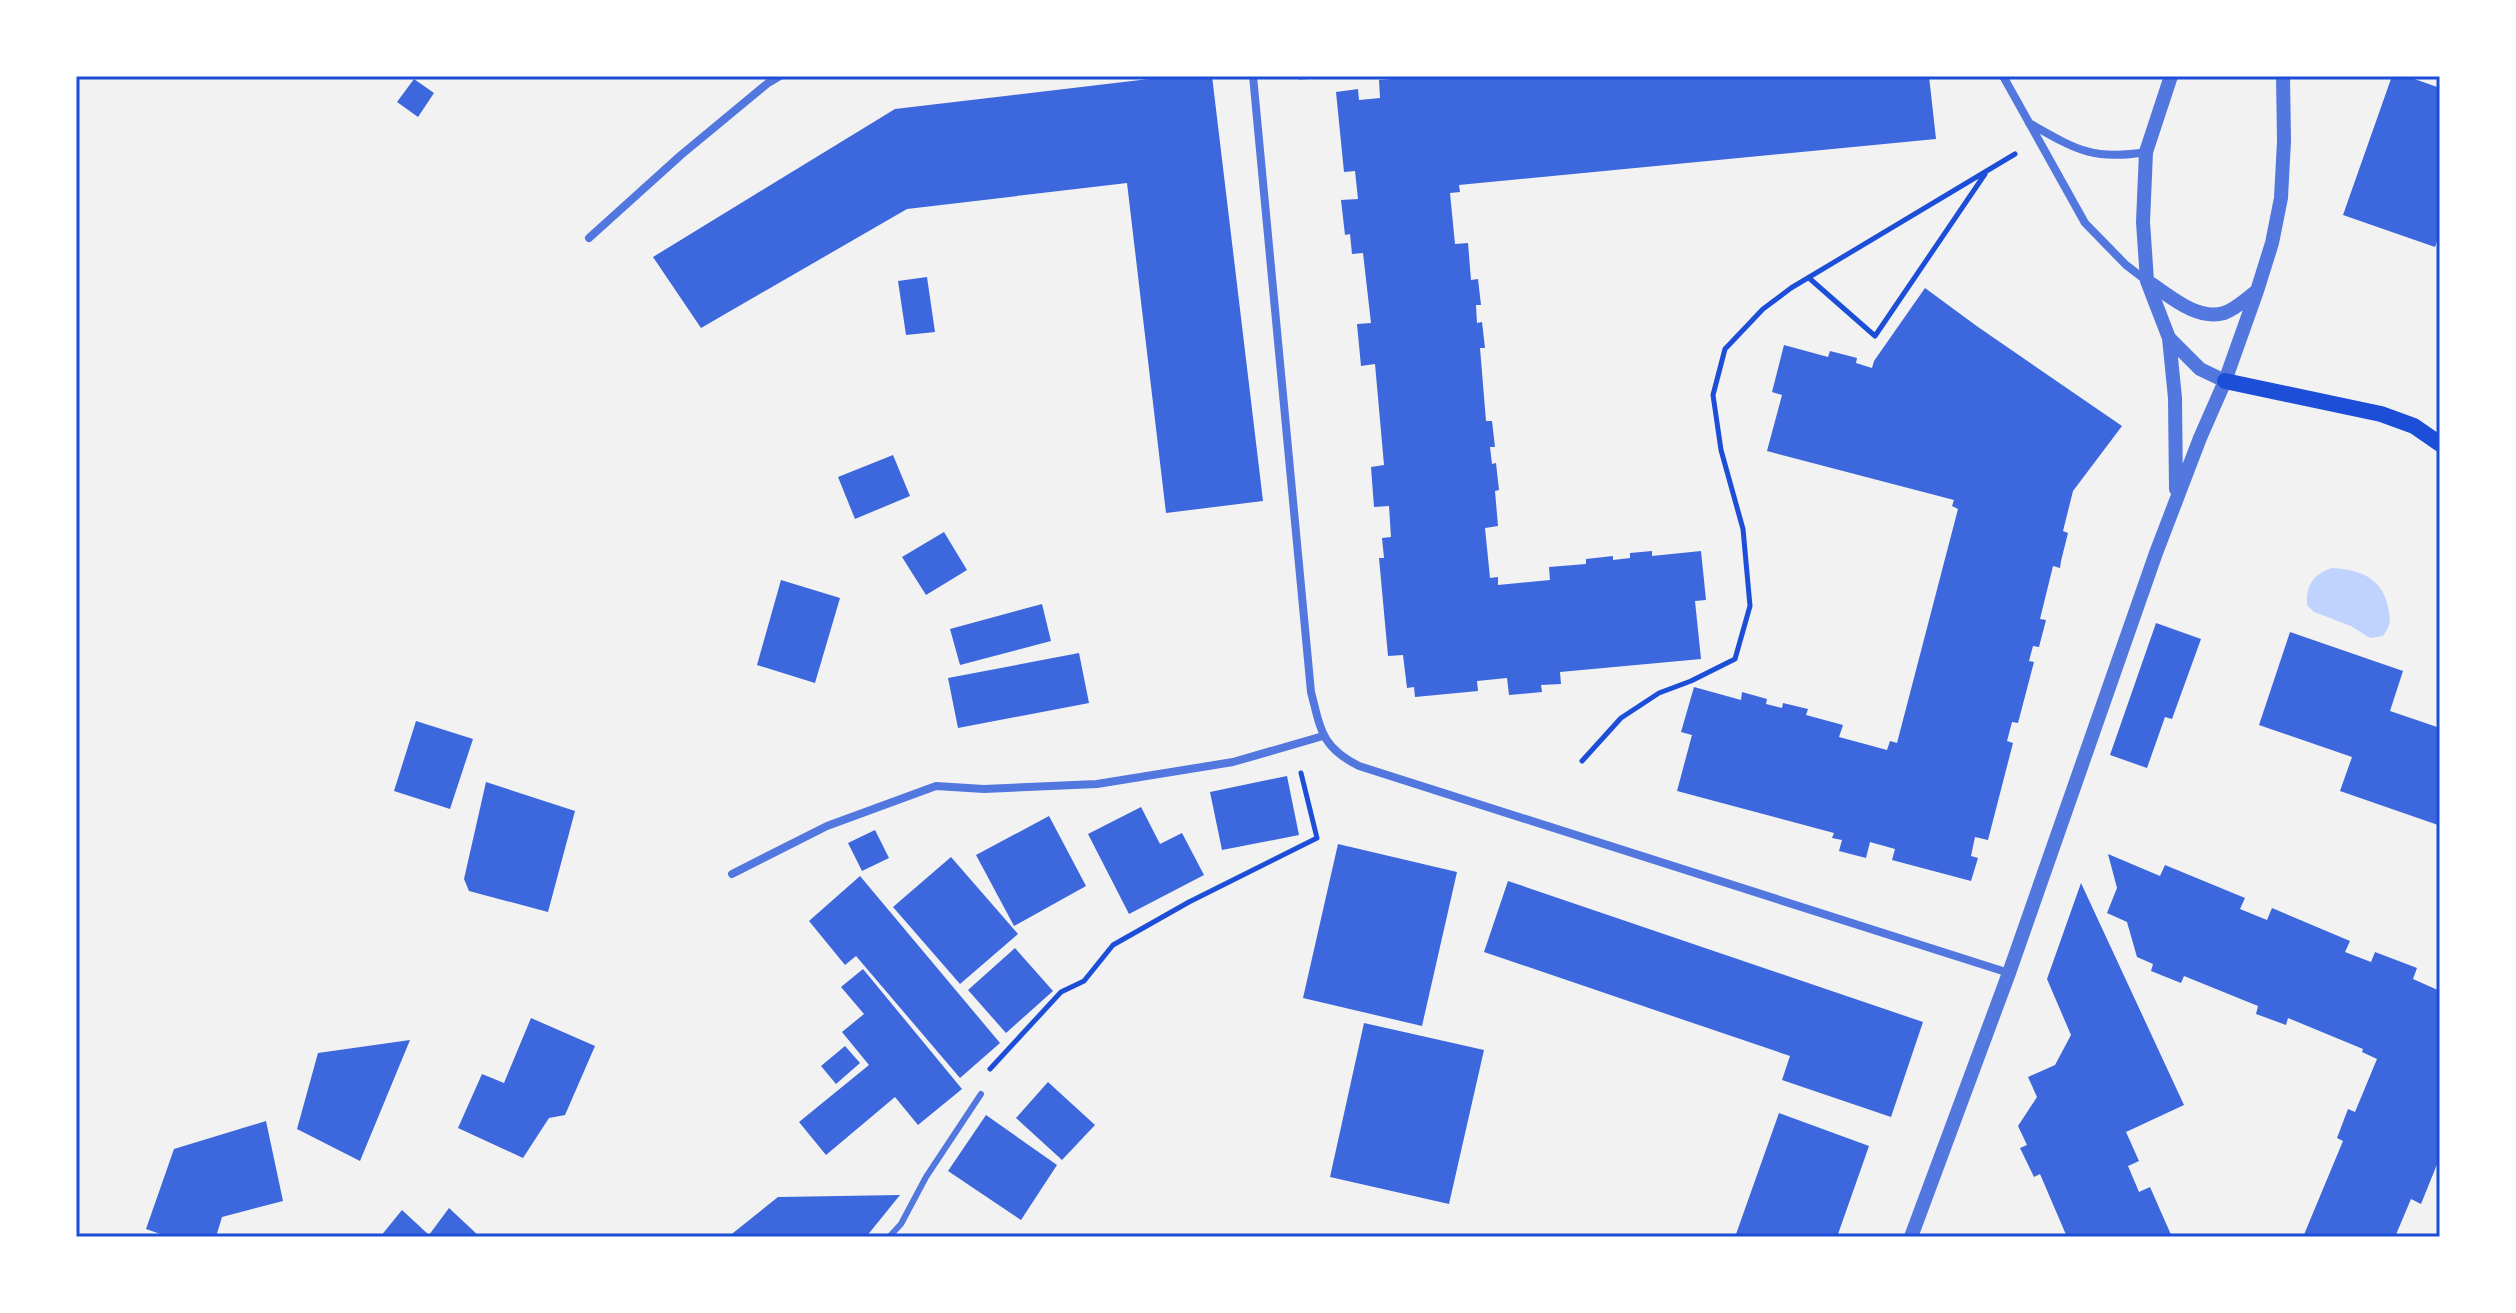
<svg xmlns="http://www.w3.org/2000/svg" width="2516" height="1313" viewBox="0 0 2516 1313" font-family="Cabin,sans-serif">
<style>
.water{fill:#bfd3fe}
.building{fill:#3d67dc}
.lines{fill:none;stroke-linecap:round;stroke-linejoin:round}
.path{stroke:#1d4ed8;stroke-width:5}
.service{stroke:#5277de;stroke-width:6}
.minor{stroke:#5277de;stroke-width:8}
.tertiary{stroke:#5277de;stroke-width:14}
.secondary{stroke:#1d4ed8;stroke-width:16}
.neatline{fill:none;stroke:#1d4ed8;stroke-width:3}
</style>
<rect width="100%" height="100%" fill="#f2f2f2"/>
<!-- water -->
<path class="water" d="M 2332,568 C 2363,570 2384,579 2389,612 C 2391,622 2389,628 2383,636 L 2370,638 L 2351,626 L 2314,612 L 2307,605 C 2306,586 2313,574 2332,568 Z"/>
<!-- building -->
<path class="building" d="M 1174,76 L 1212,76 L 1263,501 L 1166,513 L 1127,183 L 907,209 L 701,328 L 653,257 L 895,109 Z
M 1426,76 L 1929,76 L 1936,139 L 1459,185 L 1460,192 L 1450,193 L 1455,244 L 1468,243 L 1471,280 L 1478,279 L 1481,305 L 1476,305 L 1477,323 L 1482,322 L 1485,348 L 1480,348 L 1486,421 L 1492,421 L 1495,447 L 1490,447 L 1492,464 L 1496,463 L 1499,490 L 1495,491 L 1498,526 L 1485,528 L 1490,578 L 1498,577 L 1498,585 L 1550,580 L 1549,567 L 1586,564 L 1586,559 L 1613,556 L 1613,560 L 1630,558 L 1630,553 L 1652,551 L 1652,556 L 1701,551 L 1706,600 L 1695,601 L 1701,659 L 1560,672 L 1561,684 L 1541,685 L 1542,692 L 1509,695 L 1507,678 L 1477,681 L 1478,691 L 1415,697 L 1414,687 L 1407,688 L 1403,655 L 1388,656 L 1379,558 L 1384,558 L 1382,538 L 1391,537 L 1389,506 L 1374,507 L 1371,467 L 1384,465 L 1375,364 L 1361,366 L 1357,324 L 1371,323 L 1363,253 L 1352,254 L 1350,234 L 1345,235 L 1341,200 L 1358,199 L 1355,171 L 1344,172 L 1336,92 L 1358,89 L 1359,100 L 1380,98 L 1379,80 Z
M 2392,76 L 2406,76 L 2440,88 L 2440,232 L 2435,247 L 2343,215 Z
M 414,79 L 434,93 L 418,117 L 397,102 Z
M 927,277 L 935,332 L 906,335 L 898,281 Z
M 1925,288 L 1978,327 L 2122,426 L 2073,491 L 2063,531 L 2068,533 L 2061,561 L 2060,568 L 2053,566 L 2040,619 L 2046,620 L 2039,647 L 2033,646 L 2029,661 L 2034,662 L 2018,723 L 2012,722 L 2007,741 L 2013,743 L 1988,840 L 1975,837 L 1971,856 L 1978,858 L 1971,881 L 1892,860 L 1895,849 L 1870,842 L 1866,858 L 1839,851 L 1842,840 L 1832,838 L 1834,833 L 1677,791 L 1692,735 L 1681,732 L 1694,687 L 1741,700 L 1742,692 L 1767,699 L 1766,704 L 1782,708 L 1783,703 L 1808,709 L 1806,715 L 1843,725 L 1839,737 L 1887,750 L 1890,741 L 1897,743 L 1958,509 L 1952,506 L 1954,500 L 1767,451 L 1782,395 L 1772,392 L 1784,345 L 1828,357 L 1830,351 L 1857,358 L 1856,363 L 1872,368 L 1874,361 Z
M 893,455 L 910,496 L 855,519 L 838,477 Z
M 944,532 L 967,570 L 926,595 L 902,557 Z
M 781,580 L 840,598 L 815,683 L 757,665 Z
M 1042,604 L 1051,641 L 960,665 L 950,629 Z
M 2156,623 L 2201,639 L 2172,719 L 2165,717 L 2147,768 L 2110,755 Z
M 2290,632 L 2403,671 L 2390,711 L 2440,728 L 2438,825 L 2340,791 L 2352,757 L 2259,725 Z
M 1079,653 L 1089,703 L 958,728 L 948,678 Z
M 416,721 L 473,739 L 450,809 L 394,791 Z
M 1287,776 L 1299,835 L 1222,850 L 1210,792 Z
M 486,782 L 575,811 L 548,912 L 469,891 L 464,879 Z
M 1141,807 L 1160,844 L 1182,833 L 1204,875 L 1129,914 L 1088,834 Z
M 1049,816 L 1086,886 L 1014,926 L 976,855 Z
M 875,830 L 889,858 L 862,871 L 848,843 Z
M 1338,844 L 1457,872 L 1422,1026 L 1303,998 Z
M 2108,854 L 2160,876 L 2165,865 L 2245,898 L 2240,909 L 2267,920 L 2272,908 L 2350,941 L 2345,952 L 2371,962 L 2375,952 L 2417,968 L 2413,979 L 2440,991 L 2440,1157 L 2421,1204 L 2411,1199 L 2395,1237 L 2303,1237 L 2343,1141 L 2337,1138 L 2348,1109 L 2355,1112 L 2377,1059 L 2362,1052 L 2363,1049 L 2288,1018 L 2286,1025 L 2256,1014 L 2258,1006 L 2184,976 L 2181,983 L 2151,971 L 2153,964 L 2137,957 L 2127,922 L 2107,913 L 2117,888 Z
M 951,857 L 1018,934 L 960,984 L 893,907 Z
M 860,876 L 1000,1043 L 960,1078 L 856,956 L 845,965 L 809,921 Z
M 1508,881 L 1923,1022 L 1891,1117 L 1782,1080 L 1790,1056 L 1484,952 Z
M 2081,883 L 2184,1105 L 2126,1132 L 2139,1161 L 2128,1166 L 2139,1192 L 2150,1187 L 2172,1237 L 2067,1237 L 2040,1174 L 2034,1177 L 2020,1148 L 2027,1145 L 2018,1126 L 2037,1097 L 2028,1077 L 2055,1065 L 2071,1035 L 2047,979 Z
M 1015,948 L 1053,991 L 1006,1033 L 968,990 Z
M 863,969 L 962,1089 L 918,1125 L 895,1097 L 826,1155 L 799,1122 L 869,1065 L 842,1032 L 864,1014 L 841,987 Z
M 531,1018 L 595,1046 L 565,1115 L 549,1118 L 523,1158 L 458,1128 L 482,1074 L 504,1083 Z
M 1364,1023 L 1484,1050 L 1449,1204 L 1330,1177 Z
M 410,1040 L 360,1161 L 297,1129 L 318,1053 Z
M 845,1046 L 860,1063 L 836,1084 L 821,1066 Z
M 1048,1082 L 1095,1125 L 1062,1160 L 1016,1118 Z
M 1779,1113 L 1869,1146 L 1837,1237 L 1735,1237 Z
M 986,1115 L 1057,1165 L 1021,1220 L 948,1171 Z
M 266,1121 L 283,1201 L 222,1217 L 216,1237 L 169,1237 L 146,1229 L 174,1149 Z
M 900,1195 L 866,1237 L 728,1237 L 778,1197 Z
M 449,1208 L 480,1237 L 380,1237 L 402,1210 L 429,1235 Z"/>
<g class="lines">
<!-- path -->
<path class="path" d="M 1300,77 L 1316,76
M 1809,278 L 1875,336 L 1985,174
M 1582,761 L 1621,718 L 1659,693 L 1691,681 L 1735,659 L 1750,606 L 1743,529 L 1721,450 L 1713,395 L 1725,349 L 1763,309 L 1791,288 L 2015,154
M 990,1069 L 1061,992 L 1084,981 L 1113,945 L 1189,902 L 1317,838 L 1301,773"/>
<!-- service -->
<path class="service" d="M 889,1237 L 901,1224 L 926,1177 L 981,1094"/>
<!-- minor -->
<path class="minor" d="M 1253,76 L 1311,692 C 1321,730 1321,747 1359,766 L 2009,973
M 2003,76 L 2085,223 L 2126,265 L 2147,281
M 2029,123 C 2075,149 2092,161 2146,152
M 589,238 L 681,155 L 768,83 L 780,76
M 732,874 L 827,826 L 936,786 L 984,789 L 1097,784 L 1233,762 L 1323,736"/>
<!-- tertiary -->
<path class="tertiary" d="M 2171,76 L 2146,152 L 2143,222 L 2147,281 L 2169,338 L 2175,398 L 2176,489
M 2147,281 C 2169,295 2196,321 2224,313 C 2236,309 2247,298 2257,291
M 2169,338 L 2200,369 L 2225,381
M 1911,1237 L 2009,973 L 2156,553 L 2200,438 L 2225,381 L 2257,291 L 2272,243 L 2281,198 L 2284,141 L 2283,76"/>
<!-- secondary -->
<path class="secondary" d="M 2225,381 L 2381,414 L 2414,426 L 2440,444"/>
</g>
<!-- border -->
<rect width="2516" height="1313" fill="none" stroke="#ffffff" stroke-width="156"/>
<rect x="78" y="78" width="2360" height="1157" class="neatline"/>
</svg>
